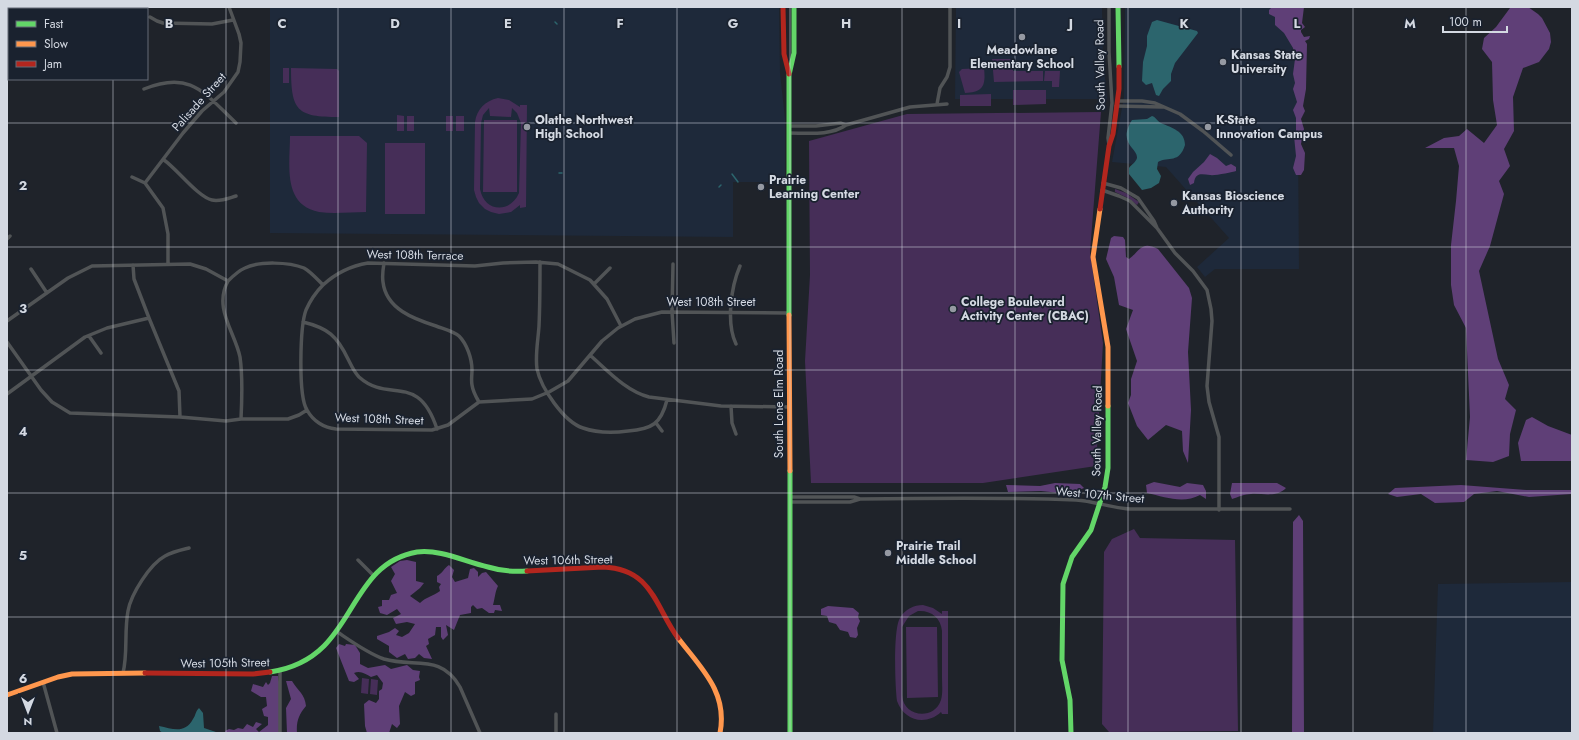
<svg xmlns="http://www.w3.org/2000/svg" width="1579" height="740" viewBox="0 0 1579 740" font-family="Jost,sans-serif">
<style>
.built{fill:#1e293a}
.green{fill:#462e58;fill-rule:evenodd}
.forest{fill:#5f3f77}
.water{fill:#2c656d}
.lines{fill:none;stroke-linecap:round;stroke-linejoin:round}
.stream{stroke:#2c656d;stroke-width:1.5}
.street{stroke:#515456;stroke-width:3.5}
.fast{stroke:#63d668;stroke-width:5}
.slow{stroke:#ff974d;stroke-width:5}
.jam{stroke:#b3261e;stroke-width:5}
.grid{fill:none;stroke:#d4d9e2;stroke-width:1;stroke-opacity:0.55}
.poi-dot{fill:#9599a2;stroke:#1a222f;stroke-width:1.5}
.labels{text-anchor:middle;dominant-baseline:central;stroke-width:3.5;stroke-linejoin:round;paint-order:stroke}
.poi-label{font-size:12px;font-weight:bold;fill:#d4d9e2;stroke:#1a222f;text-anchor:start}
.street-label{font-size:12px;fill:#d4d9e2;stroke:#1a222f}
.grid-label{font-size:13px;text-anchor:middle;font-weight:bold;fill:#d4d9e2;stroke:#1a222f;stroke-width:3.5;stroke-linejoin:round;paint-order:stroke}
</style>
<rect width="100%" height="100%" fill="#1f232a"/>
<!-- built -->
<path class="built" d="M 270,7 L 779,7 L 780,73 L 785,118 L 785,182 L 733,182 L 733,237 L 270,233 Z
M 956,7 L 1102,7 L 1103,57 L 1107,99 L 955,99 Z
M 1125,7 L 1297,7 L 1299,269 L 1215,269 L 1205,277 L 1197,267 L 1229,238 L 1166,167 L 1112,162 L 1124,97 Z
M 1572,582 L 1572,733 L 1433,733 L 1438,584 Z"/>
<!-- green -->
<path class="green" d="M 992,59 L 1013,59 L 1013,71 L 1043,71 L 1043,81 L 994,82 Z
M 283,68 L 289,68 L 289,83 L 283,83 Z
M 291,68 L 337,69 L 339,71 L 339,117 C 297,117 291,111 291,68 Z
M 984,68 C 986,86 983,92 965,93 L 959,72 L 962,69 Z
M 1045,71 L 1060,71 L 1059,87 L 1052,87 L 1052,81 L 1044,81 Z
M 1013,90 L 1046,90 L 1046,104 L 1013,105 Z
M 991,94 L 991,106 L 960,106 L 960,95 Z
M 498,98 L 509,100 L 520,107 L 520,105 L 527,105 L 526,207 L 520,208 L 520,205 L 511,212 L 499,214 L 491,212 L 485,209 L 479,203 L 476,197 L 474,190 L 475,122 C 477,109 485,101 498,98 ZM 489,108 L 490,116 L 511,117 L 512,108 L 517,113 L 521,123 L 519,193 C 510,214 484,212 480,189 L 481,123 L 483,115 Z
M 1101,112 L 1090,252 L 1103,343 L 1096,466 L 983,483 L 811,483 L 805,361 L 810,275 L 809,141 L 907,114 Z
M 397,115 L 404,116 L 404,131 L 397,131 Z
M 407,116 L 414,116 L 414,131 L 407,131 Z
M 446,116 L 453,116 L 453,131 L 446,131 Z
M 456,116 L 464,116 L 464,131 L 456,131 Z
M 484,120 L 517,120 L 517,192 L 483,192 Z
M 290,136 L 359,136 L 367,143 L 366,212 C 351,212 334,214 319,212 C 282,205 290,164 290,136 Z
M 385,143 L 425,143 L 425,214 L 385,214 Z
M 1115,189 L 1126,193 L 1139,202 L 1137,205 L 1128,198 L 1115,192 Z
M 1134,529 L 1140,538 L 1235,540 L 1238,731 L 1109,732 L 1102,724 L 1104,552 L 1112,539 Z
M 923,605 L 933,608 L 942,614 L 942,611 L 948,611 L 948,714 L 942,714 L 941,712 C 926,726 904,721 897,701 C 895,686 893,629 900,618 C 905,609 914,605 923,605 ZM 918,611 C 931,610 941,618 942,631 C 942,647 942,663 942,678 C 942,685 943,693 941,700 C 934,721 903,717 902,695 L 902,627 L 909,616 Z
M 906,627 L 937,627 L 938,697 L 907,698 Z
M 362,678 L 369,679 L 368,694 L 361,693 Z
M 371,679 L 378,680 L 377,695 L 370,694 Z"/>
<!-- forest -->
<path class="forest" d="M 1272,7 L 1304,7 L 1302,23 L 1305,27 L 1301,30 L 1301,32 L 1304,37 L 1310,36 L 1309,39 L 1305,41 L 1307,44 L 1306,89 L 1303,106 L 1305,111 L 1301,119 L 1304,129 L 1301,144 L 1305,153 L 1304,170 L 1301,175 L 1296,175 L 1293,168 L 1296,156 L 1294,136 L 1296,132 L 1296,118 L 1293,110 L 1297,102 L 1293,89 L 1295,83 L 1293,74 L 1295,59 L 1293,48 L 1284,33 L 1275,25 L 1275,17 L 1269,14 L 1269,10 Z
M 1513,7 L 1528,7 L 1538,14 L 1542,18 L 1550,33 L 1551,42 L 1549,49 L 1539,62 L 1523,68 L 1513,97 L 1514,131 L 1504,149 L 1510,166 L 1499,181 L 1504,194 L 1490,246 L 1479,271 L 1498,359 L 1509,385 L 1505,399 L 1516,410 L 1510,434 L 1509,456 L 1493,462 L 1466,460 L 1470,417 L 1466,328 L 1454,305 L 1451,285 L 1451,245 L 1456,201 L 1459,166 L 1454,148 L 1425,148 L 1444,138 L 1459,136 L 1467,129 L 1484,143 L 1497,125 L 1493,100 L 1492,62 L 1482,49 L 1484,38 L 1496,27 L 1510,8 Z
M 1210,154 L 1217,158 L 1226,166 L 1231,164 L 1236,167 L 1236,171 C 1233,172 1214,176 1210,175 C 1202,174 1195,172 1194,183 L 1190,185 L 1188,179 L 1193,172 L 1204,162 Z
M 1114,236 L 1123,237 L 1125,240 L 1126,257 L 1129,259 C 1140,251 1141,240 1158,249 L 1189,288 L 1192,298 L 1188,352 L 1191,410 L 1188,463 L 1183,451 L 1182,431 L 1166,425 L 1148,440 L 1137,426 L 1128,403 L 1131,395 L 1131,379 L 1137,361 L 1126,329 L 1133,310 L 1119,305 L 1114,277 L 1106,259 L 1111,238 Z
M 1532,417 L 1548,426 L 1572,435 L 1572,461 L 1521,461 L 1518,443 L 1526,420 Z
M 1154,482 L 1180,487 L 1187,483 L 1203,485 L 1206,491 L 1206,499 L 1200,495 C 1183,504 1165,497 1147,493 L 1146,485 Z
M 1055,483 L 1080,484 L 1084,488 L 1070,494 L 1041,491 L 1008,492 L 1006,485 L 1040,486 Z
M 1232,483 L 1277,483 L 1286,488 C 1276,498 1263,493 1251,494 C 1245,494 1238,497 1232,499 L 1230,494 Z
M 1461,485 L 1526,490 L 1572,490 L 1572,494 L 1529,497 L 1497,491 L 1474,494 L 1464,502 L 1435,503 L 1421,494 L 1397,497 L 1388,494 L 1395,488 Z
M 1299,515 L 1303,521 L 1304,733 L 1292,733 L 1293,522 Z
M 407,560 L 416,562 L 416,581 L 424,583 L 420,588 L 410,596 L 420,603 C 426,597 433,596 440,591 L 439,587 L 441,584 L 437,582 L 437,576 C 442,574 444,568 449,565 L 454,570 L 452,577 L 455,582 L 468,578 L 470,569 L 474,568 L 478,572 L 478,577 L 482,573 L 486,572 L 498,586 C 495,592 495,598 493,605 L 500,605 L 502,611 L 495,610 L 494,613 L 489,613 L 482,608 L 477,609 L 473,605 L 471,607 L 471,613 L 460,615 L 454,630 L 446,625 L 448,635 L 443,640 L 441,637 L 441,627 L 436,627 L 435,635 L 428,639 L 429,644 L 426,646 L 432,659 L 424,658 L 419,654 L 415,658 L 408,659 L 405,654 L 397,658 L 389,652 L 389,646 L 377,639 L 377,636 L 389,632 L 395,628 L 399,631 L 396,635 L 402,637 L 409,633 L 415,624 L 407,622 L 396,624 L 393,618 L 401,614 L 397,609 L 387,615 L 380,613 L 378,607 L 382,606 L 382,600 L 389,600 L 391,595 L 397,593 L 391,581 L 395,574 L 391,567 L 400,561 Z
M 828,606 L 853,608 L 859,613 L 858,617 L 860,621 L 857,628 L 858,635 L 856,638 L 850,637 L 848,632 L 840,630 L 836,624 L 829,622 L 827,616 L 821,615 L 821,609 Z
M 339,644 L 345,646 L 346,644 L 355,645 L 360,653 L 360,664 L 368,668 L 385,665 L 391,669 L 407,665 L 413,670 L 420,671 L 419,677 L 420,680 L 415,682 L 415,694 L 411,696 L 405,692 L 399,706 L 400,724 L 397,728 L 392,724 L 389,733 L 367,733 L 365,726 L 364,704 L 369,700 L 376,703 L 379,699 L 379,691 L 382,689 L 383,683 L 377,675 L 371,677 C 366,674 360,670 354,673 L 359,679 L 354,682 L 349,681 L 336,648 Z
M 272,676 L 278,676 L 279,682 L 279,733 L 226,733 L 225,731 L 229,729 L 234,730 L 238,728 L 243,729 L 247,724 L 253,727 L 256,722 L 262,724 L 256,729 L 259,732 L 268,725 L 268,717 L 264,716 L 262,709 L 267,706 L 266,697 L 261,697 L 251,691 L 253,684 L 263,687 L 266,682 L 268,685 L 270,683 Z
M 286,681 L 292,681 C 298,691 305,694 306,706 C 299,714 296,722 297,733 L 287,733 L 286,708 L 291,699 Z"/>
<!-- water -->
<path class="water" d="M 1157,20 L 1197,31 L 1198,33 L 1175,63 L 1171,74 L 1171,81 L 1163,89 L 1159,96 L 1156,95 L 1152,83 L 1146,85 L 1142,81 L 1143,62 L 1147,46 L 1147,36 L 1152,22 Z
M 1152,116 C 1156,117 1157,121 1161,123 C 1172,128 1185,131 1185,145 C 1179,164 1169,156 1158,162 L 1157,169 L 1161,176 L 1159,183 L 1151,188 L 1142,190 L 1129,174 L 1129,168 C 1131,165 1136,162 1137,158 C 1138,148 1117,144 1132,120 L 1147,119 Z
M 199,708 L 203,713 L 204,728 L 219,733 L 163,733 L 160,731 L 159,726 C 173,729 185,734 193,719 C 196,715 195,712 199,708 Z"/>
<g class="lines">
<!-- stream -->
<path class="stream" d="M 555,22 L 557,24
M 559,173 L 562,173
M 732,174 L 738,182
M 719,187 L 721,185"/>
<!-- street -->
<path class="street" d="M 1109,7 L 1109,52 L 1112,103 L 1108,138 L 1109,145
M 150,17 L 157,21 L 163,23 L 212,24 L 233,20
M 144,89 C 191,70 204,93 236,123
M 1117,101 L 1142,101 L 1155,103 L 1180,114 L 1203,131 L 1231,155
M 937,104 L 940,88 L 947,77 L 950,67 L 950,7
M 1116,106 L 1162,107
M 789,126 L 816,126 L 841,123 L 846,125
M 789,133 C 807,133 831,136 846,125 L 910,107 L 947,104
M 164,160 C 177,169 198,197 212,200 C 220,202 229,198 236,196
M 132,177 L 145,183
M 1103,183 L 1121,188 L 1138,198 L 1154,221 L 1157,228 L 1175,253 L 1193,271 L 1207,290 L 1211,309 L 1212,321 L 1207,386 L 1209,402 L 1219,437 L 1219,510
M 1102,190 L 1119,196 L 1130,201 L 1156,227
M 7,239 L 10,236
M 540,262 C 540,284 540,305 539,326 C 538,341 535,355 537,369 C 541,388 564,422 583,428 C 597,433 613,433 628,431 C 652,429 661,424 667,400
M 384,263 C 383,269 382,276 383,282 C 386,309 414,319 436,326 C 444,329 453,331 459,336 C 467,344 472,359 472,370 C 472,375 471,380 472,385 C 473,392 476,397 479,402
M 168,264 L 168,234 L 163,208 L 145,183 L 183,133 L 202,111 L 224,92 L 238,72 L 240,62 L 241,43 L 239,34 L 229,7
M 673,264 L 672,312 L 674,343
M 31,269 L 47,293
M 228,281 C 213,308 235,332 240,357 C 243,378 242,399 241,419
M 594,284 L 610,268
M 323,285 C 316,292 310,301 306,310 C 300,326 298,396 307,410 C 313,421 324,428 336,429 L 432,430 L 448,425 L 479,402 L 532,399 L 549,392 L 568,381 L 602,341 L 618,328 L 635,319 L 662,312 L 789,313
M 149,318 L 179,391 L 180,417
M 7,321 L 68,278 L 92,266 L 190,264 L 206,269 L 228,281 C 233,276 238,271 245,268 C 259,261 289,262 304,268 C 311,272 317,279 323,285 C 336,273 350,266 368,263 L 475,266 L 503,263 L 536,262 L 558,264 L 590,280 L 607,299 L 621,326
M 303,322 C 328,328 337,336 348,359 C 351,365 354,372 359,377 C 389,404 418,371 437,429
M 89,336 L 101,353
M 7,342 L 41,390 L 52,402 L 70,413 L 180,417 L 226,421 L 241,419 L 288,419 L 299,415 L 307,410
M 736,344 C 726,323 731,287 740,266
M 591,356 C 608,371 626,391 649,397 L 721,406 L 789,407
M 7,394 L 85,337 L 107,328 L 149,318 L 134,279 L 133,265
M 731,406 L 732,423 L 736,434
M 656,423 L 662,431
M 790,497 L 854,497 L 860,499
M 790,502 L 850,502 L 860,499 C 932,498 1004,497 1076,500 C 1094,501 1111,508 1130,509 L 1290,509
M 358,560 L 373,575
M 336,631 C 351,641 367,653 384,659 C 414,668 441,653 460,687 L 480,733
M 280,671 L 280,733
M 123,673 C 128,653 124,632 128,611 C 131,594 150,564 165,556 C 172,552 181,550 189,548
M 43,682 L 57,733
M 556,733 L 556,714"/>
<!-- fast -->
<path class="fast" d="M 1118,7 L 1119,67
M 789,315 L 789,75 L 794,53 L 794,7
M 790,471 L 790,733
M 270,672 C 290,669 309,661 324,646 C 356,614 364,561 417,552 C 441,549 465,562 488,567 C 501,571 514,572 527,571
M 1071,733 L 1070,700 L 1062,660 L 1063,584 L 1072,557 L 1091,530 L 1105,487 L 1108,468 L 1108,406"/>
<!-- slow -->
<path class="slow" d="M 1100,209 L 1093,257 L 1108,347 L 1108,406
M 789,315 L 790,471
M 678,638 C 701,668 728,692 720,733
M 7,695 L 58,677 L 72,674 L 145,673"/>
<!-- jam -->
<path class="jam" d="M 783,7 L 784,54 L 789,74
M 1100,209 L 1109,146 L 1113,134 L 1119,89 L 1119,67
M 527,571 L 603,567 C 653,569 655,607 678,638
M 145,673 L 253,674 L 270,672"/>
</g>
<!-- grid -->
<path class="grid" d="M 113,7 L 113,9M 226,7 L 226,733M 338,7 L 338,733M 451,7 L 451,733M 564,7 L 564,733M 677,7 L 677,733M 790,7 L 790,733M 902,7 L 902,733M 1015,7 L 1015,733M 1128,7 L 1128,733M 1241,7 L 1241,733M 1353,7 L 1353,733M 1466,7 L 1466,733M 113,79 L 113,733M 7,123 L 1572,123M 7,247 L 1572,247M 7,370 L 1572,370M 7,493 L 1572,493M 7,617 L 1572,617"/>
<!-- markers -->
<g class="poi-dot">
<circle cx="1022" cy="37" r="4"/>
<circle cx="1223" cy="62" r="4"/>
<circle cx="527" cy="127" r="4"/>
<circle cx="1208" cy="127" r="4"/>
<circle cx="761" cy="187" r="4"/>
<circle cx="1174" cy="203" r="4"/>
<circle cx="953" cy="309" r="4"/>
<circle cx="888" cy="553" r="4"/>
</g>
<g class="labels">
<!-- poi labels -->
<g class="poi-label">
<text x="1022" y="50" text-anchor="middle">Meadowlane<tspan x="1022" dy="14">Elementary School</tspan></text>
<text x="1231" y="55">Kansas State<tspan x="1231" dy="14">University</tspan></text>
<text x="535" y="120">Olathe Northwest<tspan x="535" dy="14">High School</tspan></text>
<text x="1216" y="120">K-State<tspan x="1216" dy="14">Innovation Campus</tspan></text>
<text x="769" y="180">Prairie<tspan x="769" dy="14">Learning Center</tspan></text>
<text x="1182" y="196">Kansas Bioscience<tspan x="1182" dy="14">Authority</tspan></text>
<text x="961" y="302">College Boulevard<tspan x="961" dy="14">Activity Center (CBAC)</tspan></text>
<text x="896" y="546">Prairie Trail<tspan x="896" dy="14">Middle School</tspan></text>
</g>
<!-- street labels -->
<g class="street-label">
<text transform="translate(1100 65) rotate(-91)">South Valley Road</text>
<text transform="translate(199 102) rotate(-48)">Palisade Street</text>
<text transform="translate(415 255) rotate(1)">West 108th Terrace</text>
<text x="711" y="302">West 108th Street</text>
<text transform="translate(779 404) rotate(-90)">South Lone Elm Road</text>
<text transform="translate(379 419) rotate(2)">West 108th Street</text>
<text transform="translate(1097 431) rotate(-89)">South Valley Road</text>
<text transform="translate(1100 495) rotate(5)">West 107th Street</text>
<text transform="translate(568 560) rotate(-1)">West 106th Street</text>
<text transform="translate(225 663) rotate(-1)">West 105th Street</text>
</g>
</g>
<g class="grid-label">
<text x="169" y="28">B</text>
<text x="282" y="28">C</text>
<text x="395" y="28">D</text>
<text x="508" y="28">E</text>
<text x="620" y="28">F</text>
<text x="733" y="28">G</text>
<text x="846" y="28">H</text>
<text x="959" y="28">I</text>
<text x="1071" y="28">J</text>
<text x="1184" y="28">K</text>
<text x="1297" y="28">L</text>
<text x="1410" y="28">M</text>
<text x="23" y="190">2</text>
<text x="23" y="313">3</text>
<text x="23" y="436">4</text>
<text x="23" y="560">5</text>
<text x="23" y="683">6</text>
</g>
<!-- border -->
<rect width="1579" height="740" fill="none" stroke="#d4d9e2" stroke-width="16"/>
<!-- legend -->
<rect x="8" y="8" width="140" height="72" fill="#1a222f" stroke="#646b77"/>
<rect x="16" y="21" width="20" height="6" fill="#63d668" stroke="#646b77"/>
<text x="44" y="28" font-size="12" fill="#d4d9e2">Fast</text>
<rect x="16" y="41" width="20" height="6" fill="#ff974d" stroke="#646b77"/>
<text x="44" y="48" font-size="12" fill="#d4d9e2">Slow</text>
<rect x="16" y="61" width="20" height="6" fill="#b3261e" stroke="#646b77"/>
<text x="44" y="68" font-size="12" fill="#d4d9e2">Jam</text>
<!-- north arrow -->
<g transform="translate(28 712) rotate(180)" stroke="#1a222f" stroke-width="3" paint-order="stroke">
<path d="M0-3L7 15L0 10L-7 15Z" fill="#d4d9e2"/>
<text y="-6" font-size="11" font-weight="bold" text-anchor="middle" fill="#d4d9e2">N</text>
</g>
<!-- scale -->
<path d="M1443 26v6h64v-6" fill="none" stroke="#d4d9e2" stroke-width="2"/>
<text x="1449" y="26" font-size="12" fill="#d4d9e2" stroke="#1a222f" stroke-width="3" paint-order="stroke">100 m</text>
</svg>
